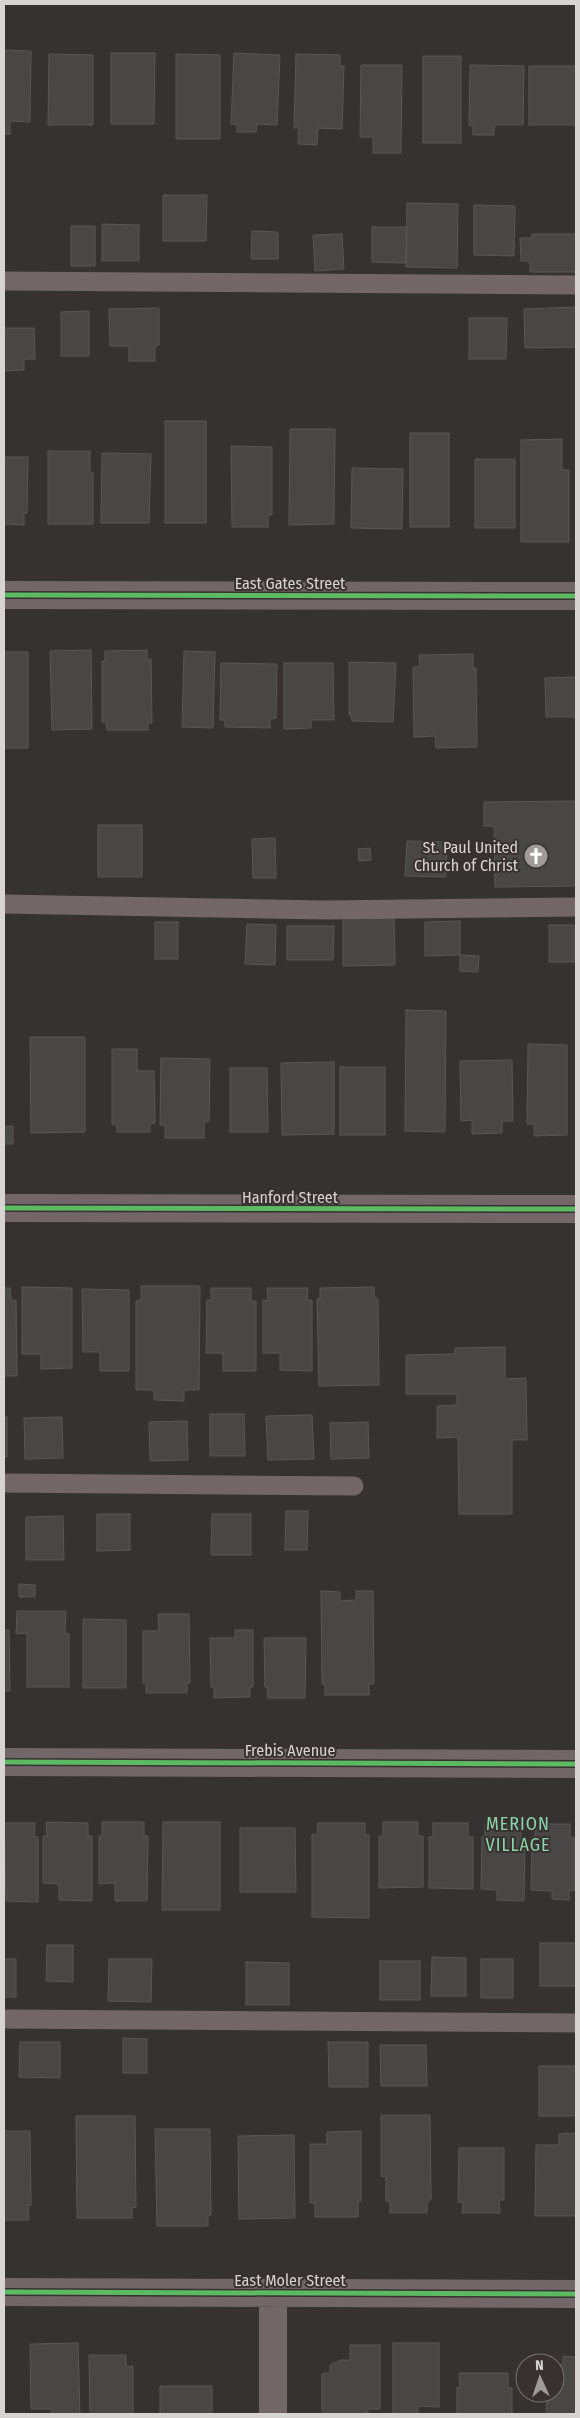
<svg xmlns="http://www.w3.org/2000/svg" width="580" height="2418" viewBox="0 0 580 2418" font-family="'Fira Sans Condensed',sans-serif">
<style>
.building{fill:#494646;stroke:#5a5757}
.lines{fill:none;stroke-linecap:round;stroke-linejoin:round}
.service{stroke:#726668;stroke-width:19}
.minor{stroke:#726668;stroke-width:28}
.cycleway-casing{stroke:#383031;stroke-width:8}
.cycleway{stroke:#5cba63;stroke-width:5}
.labels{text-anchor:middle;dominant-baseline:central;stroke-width:4;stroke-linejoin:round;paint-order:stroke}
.street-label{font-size:16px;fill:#d8d4d4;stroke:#383031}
.poi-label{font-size:16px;fill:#d8d4d4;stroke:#383031;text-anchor:end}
.neighbourhood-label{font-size:18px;letter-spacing:1px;fill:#8ad5a7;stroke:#383031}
</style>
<rect width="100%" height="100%" fill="#363232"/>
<!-- building -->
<path class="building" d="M 4,50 L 31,51 L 30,122 L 10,121 L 10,134 L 4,134 Z
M 111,53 L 155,53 L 154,124 L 111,124 Z
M 234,53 L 280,55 L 277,125 L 257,124 L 256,132 L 237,132 L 237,125 L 231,124 Z
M 49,54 L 93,55 L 93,125 L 48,125 Z
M 176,54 L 220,55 L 220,139 L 176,139 Z
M 296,54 L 340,55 L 340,66 L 344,66 L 342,129 L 318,128 L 317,145 L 298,144 L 299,128 L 294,128 Z
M 423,56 L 461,56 L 461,143 L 423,143 Z
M 361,65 L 402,65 L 401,153 L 373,153 L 373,137 L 360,137 Z
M 470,65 L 524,66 L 523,125 L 494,125 L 494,135 L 473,135 L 473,126 L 469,125 Z
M 529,66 L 576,66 L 576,125 L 529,125 Z
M 163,195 L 207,195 L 206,241 L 163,241 Z
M 407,203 L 458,204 L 457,268 L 406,267 Z
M 474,205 L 515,206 L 514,256 L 474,255 Z
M 102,224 L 139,225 L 139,261 L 102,261 Z
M 71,226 L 95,226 L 95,266 L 71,266 Z
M 372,227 L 407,227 L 406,263 L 372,262 Z
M 252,231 L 278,232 L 278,259 L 251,259 Z
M 342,234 L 344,269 L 315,271 L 313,235 Z
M 532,234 L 576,234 L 576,272 L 530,272 L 530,261 L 521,261 L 520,238 L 532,238 Z
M 576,307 L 576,347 L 525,348 L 524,309 Z
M 159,308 L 159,345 L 155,346 L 155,361 L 129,361 L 129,346 L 110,346 L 109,309 Z
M 89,311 L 89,356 L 61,356 L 61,312 Z
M 469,318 L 507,318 L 506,359 L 469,359 Z
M 4,328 L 34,328 L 35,359 L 24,359 L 24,370 L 4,371 Z
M 165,421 L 206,421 L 206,523 L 165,523 Z
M 290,429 L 335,429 L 334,524 L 289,525 Z
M 410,433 L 449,433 L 449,527 L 410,527 Z
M 562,439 L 562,470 L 569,470 L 569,542 L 521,542 L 521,440 Z
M 231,446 L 272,447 L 272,515 L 268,515 L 268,527 L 232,527 Z
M 48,451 L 90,451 L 90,472 L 93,473 L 93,524 L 48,524 Z
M 102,453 L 151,454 L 149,523 L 101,523 Z
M 4,457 L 28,457 L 27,513 L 24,513 L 24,525 L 4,524 Z
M 475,459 L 515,459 L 515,528 L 475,528 Z
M 352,468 L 403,469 L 402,529 L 351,528 Z
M 91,650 L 92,729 L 52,730 L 50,651 Z
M 147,650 L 147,660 L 151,659 L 152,723 L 148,722 L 148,730 L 107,730 L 106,722 L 102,722 L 102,661 L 105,662 L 105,651 Z
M 184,651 L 215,652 L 213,728 L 182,727 Z
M 4,652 L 28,652 L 28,748 L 4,748 Z
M 473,654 L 473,669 L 476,668 L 477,747 L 436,748 L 435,736 L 414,737 L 413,667 L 420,667 L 419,655 Z
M 349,662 L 396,663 L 393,722 L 352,721 L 351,714 L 349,715 Z
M 221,663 L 277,664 L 276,718 L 270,719 L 270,728 L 225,727 L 225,720 L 220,720 Z
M 284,663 L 333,663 L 334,720 L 311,720 L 311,728 L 284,729 Z
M 576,677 L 576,717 L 546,717 L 545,678 Z
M 576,801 L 576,886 L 495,887 L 494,826 L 484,826 L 484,802 Z
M 98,825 L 142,825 L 142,877 L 98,877 Z
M 275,838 L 276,878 L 253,878 L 252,839 Z
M 407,841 L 447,842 L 446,877 L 405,876 Z
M 370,848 L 371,860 L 359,861 L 358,849 Z
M 343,917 L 394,917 L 395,965 L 343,966 Z
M 460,921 L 460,955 L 425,956 L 425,922 Z
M 155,922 L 178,922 L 178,959 L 155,959 Z
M 247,924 L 276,925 L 275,965 L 245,964 Z
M 549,925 L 575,925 L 575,962 L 549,962 Z
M 287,926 L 334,926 L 333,960 L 287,960 Z
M 460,955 L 479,956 L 478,972 L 460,971 Z
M 406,1010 L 446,1011 L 445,1132 L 405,1131 Z
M 30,1037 L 85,1037 L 85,1132 L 31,1133 Z
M 528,1044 L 567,1045 L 567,1135 L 534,1136 L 534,1124 L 527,1124 Z
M 112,1049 L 137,1049 L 137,1071 L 154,1071 L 155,1123 L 150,1124 L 150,1132 L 117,1132 L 117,1125 L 112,1124 Z
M 161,1058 L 210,1059 L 209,1121 L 204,1122 L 204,1138 L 165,1138 L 165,1125 L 160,1125 Z
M 512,1060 L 513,1121 L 502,1121 L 502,1133 L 472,1134 L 472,1120 L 461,1121 L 460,1061 Z
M 334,1062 L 334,1134 L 282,1135 L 281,1063 Z
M 340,1067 L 385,1067 L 385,1135 L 340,1135 Z
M 230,1068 L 267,1068 L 268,1132 L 230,1132 Z
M 13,1126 L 13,1144 L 4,1144 L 4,1127 Z
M 141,1286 L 200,1286 L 199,1390 L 184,1390 L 184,1401 L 154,1400 L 154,1390 L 136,1390 L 136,1301 L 141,1300 Z
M 22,1287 L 72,1288 L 72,1368 L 41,1369 L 41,1354 L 22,1354 Z
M 374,1287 L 374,1298 L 378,1299 L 379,1385 L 319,1386 L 317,1299 L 320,1299 L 320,1288 Z
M 4,1288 L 10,1288 L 11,1300 L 16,1300 L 17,1376 L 4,1376 Z
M 211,1288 L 251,1288 L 251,1301 L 256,1301 L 256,1371 L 223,1371 L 223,1353 L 206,1353 L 207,1300 L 211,1301 Z
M 267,1288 L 308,1288 L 307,1300 L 312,1300 L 312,1371 L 280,1370 L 280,1353 L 263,1353 L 263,1300 L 268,1301 Z
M 82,1289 L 129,1290 L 129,1371 L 100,1371 L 100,1352 L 83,1352 Z
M 505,1347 L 505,1379 L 526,1378 L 527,1440 L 512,1440 L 512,1514 L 459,1514 L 458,1437 L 437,1438 L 437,1406 L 457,1405 L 457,1394 L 406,1394 L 406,1355 L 455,1354 L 455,1348 Z
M 210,1414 L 244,1414 L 245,1456 L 210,1456 Z
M 312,1415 L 314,1459 L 268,1460 L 266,1416 Z
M 4,1417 L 7,1417 L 7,1457 L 4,1457 Z
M 62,1417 L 63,1458 L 25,1459 L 24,1418 Z
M 187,1421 L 188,1460 L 150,1461 L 149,1422 Z
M 368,1422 L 369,1458 L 331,1459 L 330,1423 Z
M 286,1511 L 308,1511 L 307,1550 L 285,1550 Z
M 97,1514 L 130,1514 L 130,1550 L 97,1551 Z
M 212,1514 L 251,1514 L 251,1555 L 211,1555 Z
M 63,1516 L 64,1560 L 26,1560 L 26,1517 Z
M 19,1584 L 35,1585 L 35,1597 L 19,1597 Z
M 321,1591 L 340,1592 L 340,1601 L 356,1600 L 356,1591 L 373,1591 L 374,1684 L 369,1684 L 369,1695 L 325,1695 L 325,1684 L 322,1684 Z
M 17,1611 L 66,1611 L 65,1633 L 69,1634 L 69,1687 L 27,1687 L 27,1633 L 16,1634 Z
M 158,1614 L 189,1614 L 190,1683 L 187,1683 L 187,1693 L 146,1693 L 146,1683 L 143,1683 L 143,1631 L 159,1631 Z
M 83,1619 L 126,1620 L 126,1688 L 83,1688 Z
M 4,1630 L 9,1630 L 10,1691 L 4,1691 Z
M 235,1630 L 253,1630 L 253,1687 L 250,1687 L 250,1697 L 214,1698 L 214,1687 L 211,1687 L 210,1638 L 235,1638 Z
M 264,1638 L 306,1638 L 305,1698 L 268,1698 L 267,1687 L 265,1687 Z
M 46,1822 L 88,1823 L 88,1836 L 92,1836 L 92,1901 L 59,1900 L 59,1884 L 43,1883 L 43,1836 L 47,1836 Z
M 102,1822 L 144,1822 L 144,1836 L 148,1836 L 147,1901 L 115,1901 L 115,1883 L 99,1884 L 99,1836 L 102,1836 Z
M 163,1822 L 220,1822 L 220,1910 L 162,1910 Z
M 383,1822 L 418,1822 L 418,1836 L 423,1836 L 423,1887 L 379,1888 L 379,1836 L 383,1836 Z
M 4,1823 L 35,1823 L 34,1837 L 38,1837 L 38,1902 L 6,1901 Z
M 318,1823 L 365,1823 L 365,1835 L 369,1835 L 369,1918 L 312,1917 L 312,1834 L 317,1835 Z
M 433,1823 L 468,1823 L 468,1837 L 473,1837 L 473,1889 L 429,1888 L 429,1837 L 433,1837 Z
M 485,1824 L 520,1824 L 521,1837 L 525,1837 L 524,1901 L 497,1900 L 497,1890 L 481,1889 L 482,1837 L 485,1837 Z
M 535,1824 L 570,1824 L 570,1837 L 575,1838 L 575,1891 L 569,1890 L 569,1900 L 552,1899 L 552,1891 L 531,1890 L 532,1837 L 535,1837 Z
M 240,1828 L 295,1828 L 296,1892 L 240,1892 Z
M 540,1943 L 576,1943 L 576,1986 L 540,1986 Z
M 47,1945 L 73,1945 L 73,1982 L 46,1981 Z
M 432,1957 L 466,1958 L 466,1996 L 431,1996 Z
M 4,1959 L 16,1959 L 16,1997 L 4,1997 Z
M 109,1959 L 152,1959 L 151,2002 L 108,2001 Z
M 481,1959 L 513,1959 L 513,1998 L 481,1998 Z
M 380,1961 L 420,1961 L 420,2000 L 380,2000 Z
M 246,1962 L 289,1963 L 289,2005 L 246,2005 Z
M 123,2038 L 147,2039 L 147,2073 L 123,2073 Z
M 20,2042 L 60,2042 L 60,2078 L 19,2077 Z
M 328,2042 L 368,2042 L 368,2087 L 329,2087 Z
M 380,2045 L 426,2045 L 427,2086 L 381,2086 Z
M 539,2066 L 576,2066 L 576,2116 L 539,2116 Z
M 381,2115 L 430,2115 L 431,2199 L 427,2203 L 427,2213 L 390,2213 L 390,2201 L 386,2201 L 386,2177 L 381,2176 Z
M 76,2116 L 135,2116 L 136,2207 L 132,2208 L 132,2218 L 77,2218 Z
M 155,2129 L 210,2129 L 211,2215 L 208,2215 L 208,2226 L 157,2226 Z
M 4,2131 L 30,2131 L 31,2205 L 28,2206 L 29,2220 L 4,2220 Z
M 361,2131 L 361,2201 L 358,2201 L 358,2217 L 315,2217 L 315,2203 L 310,2203 L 310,2144 L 327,2144 L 327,2132 Z
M 576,2133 L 576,2216 L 535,2216 L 536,2145 L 559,2145 L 559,2134 Z
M 294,2135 L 295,2218 L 239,2219 L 238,2136 Z
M 459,2148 L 504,2148 L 504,2200 L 499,2200 L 500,2213 L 462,2213 L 463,2202 L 458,2202 Z
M 78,2343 L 80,2414 L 51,2414 L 51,2409 L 31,2409 L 30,2344 Z
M 393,2343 L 439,2343 L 439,2407 L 418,2406 L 418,2414 L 393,2414 Z
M 350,2345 L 380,2345 L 380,2409 L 368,2409 L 368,2414 L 322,2414 L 322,2374 L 330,2373 L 330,2365 L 341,2360 L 350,2360 Z
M 89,2355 L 126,2355 L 126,2367 L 133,2366 L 133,2414 L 90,2414 Z
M 563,2356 L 576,2357 L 576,2414 L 546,2414 L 547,2393 L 555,2393 L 555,2365 L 563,2364 Z
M 459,2373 L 508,2373 L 508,2388 L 512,2388 L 512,2414 L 457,2414 L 457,2387 L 460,2387 Z
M 160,2386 L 212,2386 L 212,2414 L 160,2414 Z"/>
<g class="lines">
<!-- service -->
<path class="service" d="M 4,281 L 576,285
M 4,904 L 325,910 L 576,907
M 4,1483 L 354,1486
M 4,2019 L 576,2023"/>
<!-- minor -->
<path class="minor" d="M 4,595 L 576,596
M 4,1208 L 576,1209
M 4,1762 L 576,1764
M 4,2292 L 576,2294
M 273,2414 L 273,2293"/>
<defs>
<path id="cycleway" d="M 4,595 L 576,596
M 4,1208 L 576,1209
M 4,1762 L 576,1764
M 4,2292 L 576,2294"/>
</defs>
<!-- cycleway casing -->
<use href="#cycleway" class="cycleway-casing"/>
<!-- cycleway -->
<use href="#cycleway" class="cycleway"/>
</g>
<!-- icons -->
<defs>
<symbol id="church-disc" viewBox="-11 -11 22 22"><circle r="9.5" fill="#9f9b9b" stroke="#383031"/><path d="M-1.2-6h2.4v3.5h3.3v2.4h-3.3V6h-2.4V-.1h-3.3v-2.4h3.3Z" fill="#fff"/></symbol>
</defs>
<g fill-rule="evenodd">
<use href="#church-disc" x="522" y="842" width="28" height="28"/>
</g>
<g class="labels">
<!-- street labels -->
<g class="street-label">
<text x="290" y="583">East Gates Street</text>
<text x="290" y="1197">Hanford Street</text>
<text x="290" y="1750">Frebis Avenue</text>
<text x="290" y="2280">East Moler Street</text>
</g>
<!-- poi labels -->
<g class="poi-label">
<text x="518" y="847">St. Paul United<tspan x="518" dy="18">Church of Christ</tspan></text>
</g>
<!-- neighbourhood labels -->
<g class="neighbourhood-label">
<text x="518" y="1824">MERION<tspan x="518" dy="21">VILLAGE</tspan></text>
</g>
</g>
<!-- border -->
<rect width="580" height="2418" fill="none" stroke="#d8d4d4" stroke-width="10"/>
<!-- north arrow -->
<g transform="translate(540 2378) rotate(357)"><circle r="24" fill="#383031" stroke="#787272"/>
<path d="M0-4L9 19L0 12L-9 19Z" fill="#9f9b9b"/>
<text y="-8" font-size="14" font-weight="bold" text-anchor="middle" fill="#d8d4d4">N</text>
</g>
</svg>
